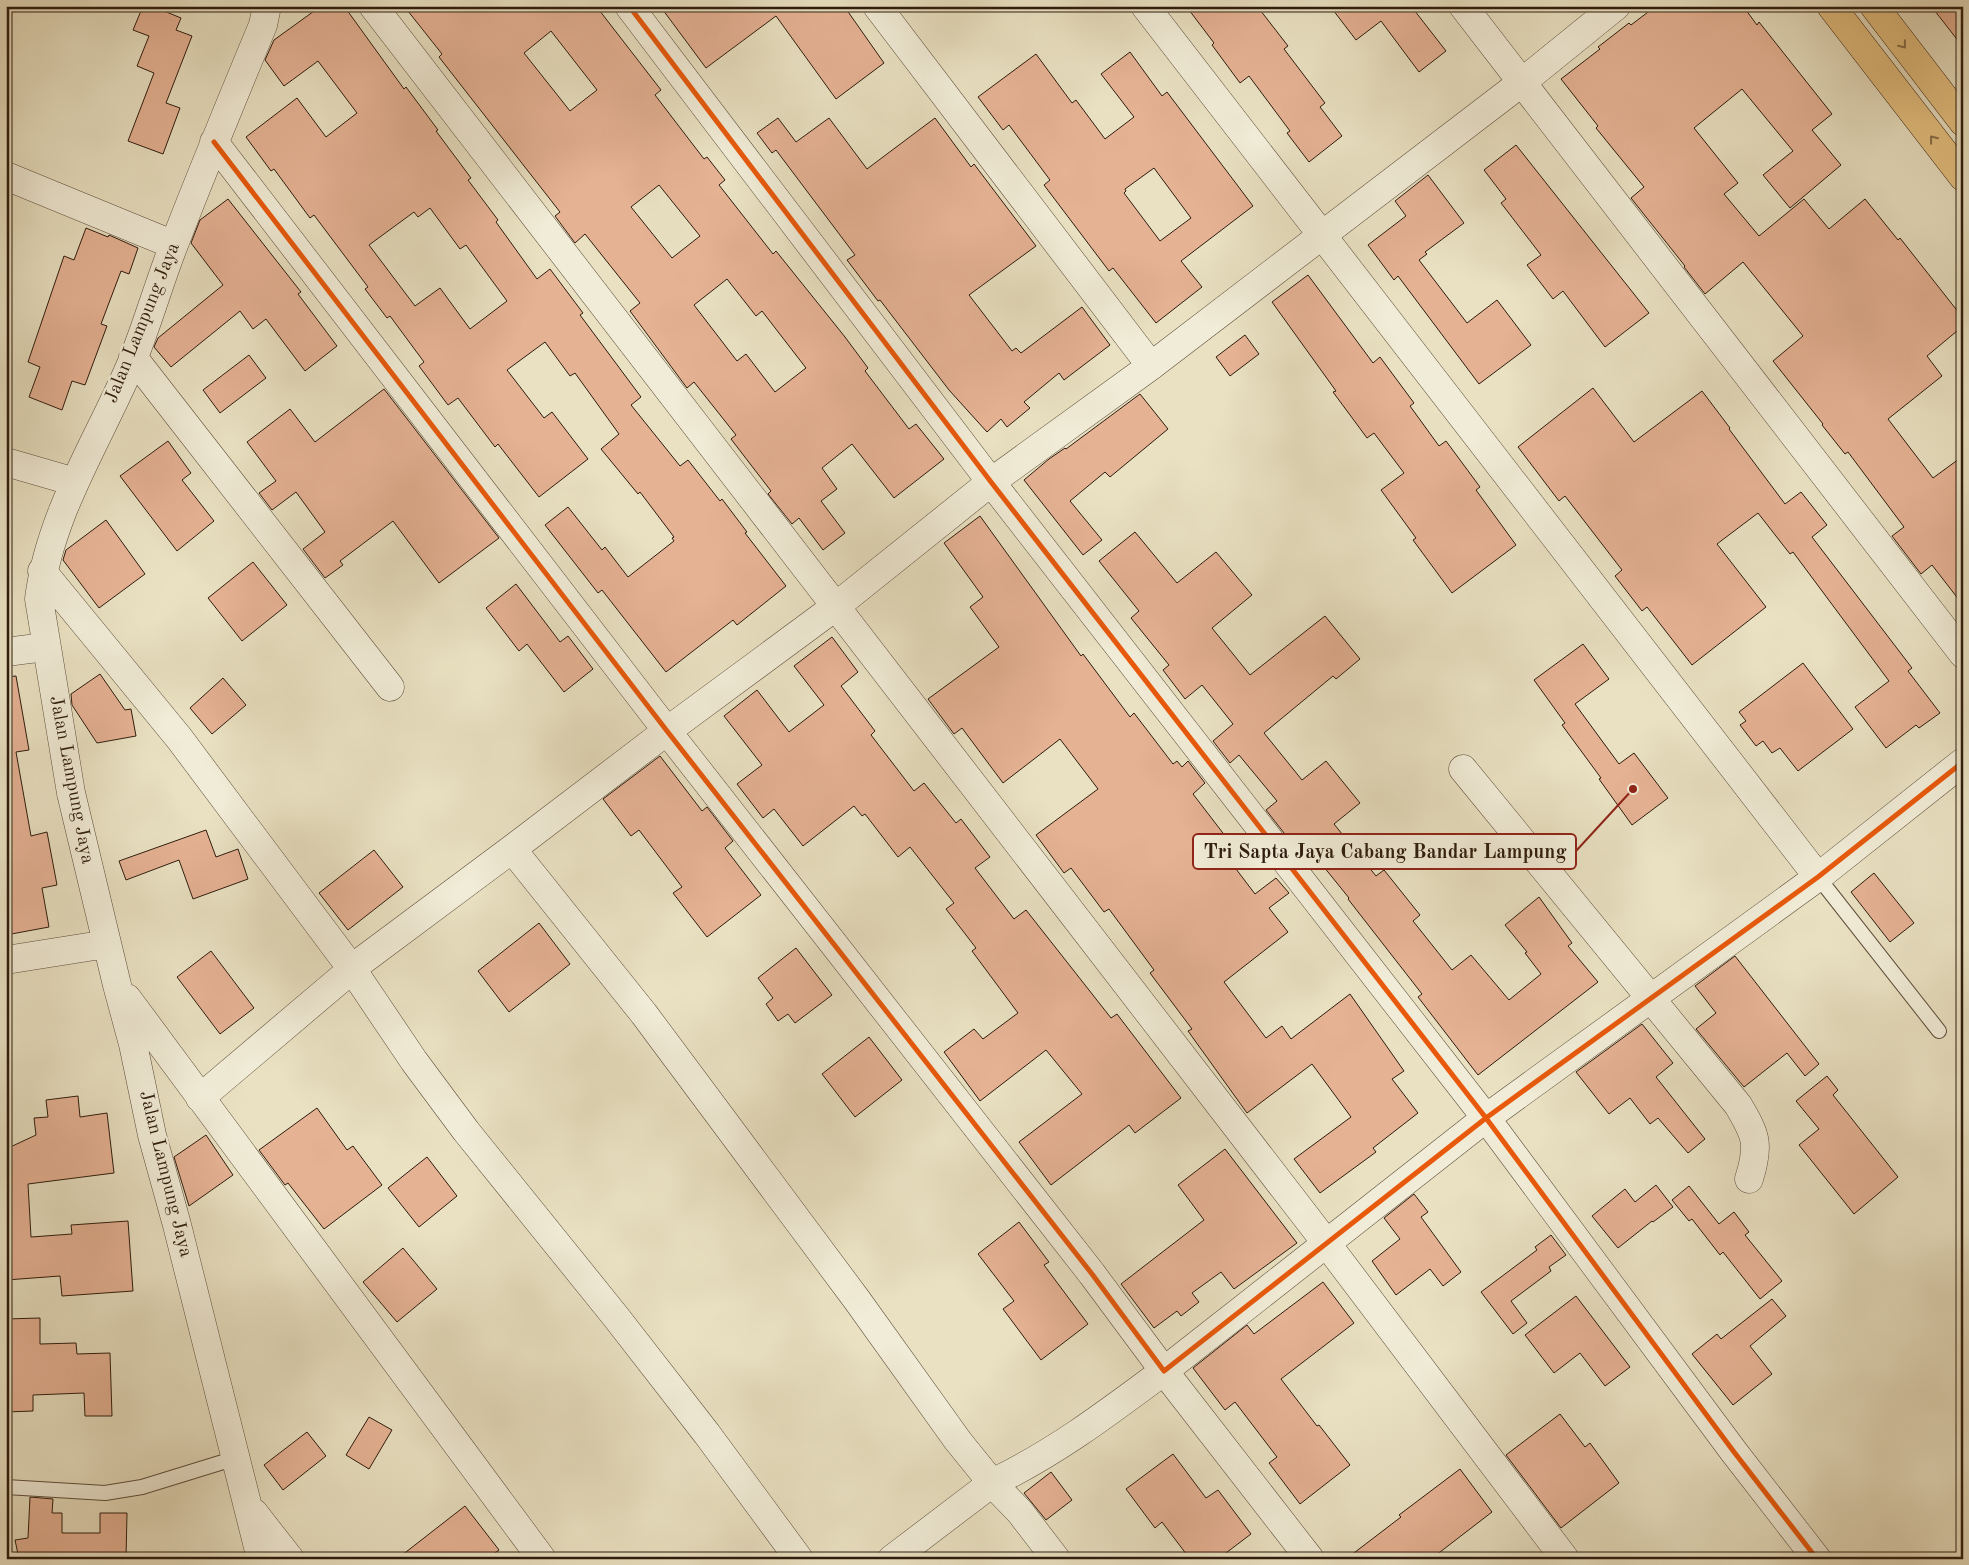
<svg xmlns="http://www.w3.org/2000/svg" width="1969" height="1565" viewBox="0 0 1969 1565" font-family="'Old Standard TT',serif">
<style>
.building{fill:#e5b294;stroke:#2e1c0e;fill-rule:evenodd}
.lines{fill:none;stroke-linecap:round;stroke-linejoin:round}
.lane-casing{stroke:#5d4d3b;stroke-width:16}
.street-casing{stroke:#5d4d3b;stroke-width:29}
.primary-casing{stroke:#2e1c0e;stroke-width:29}
.lane{stroke:#f1ecd7;stroke-width:14}
.street{stroke:#f1ecd7;stroke-width:28}
.primary{stroke:#e4c081;stroke-width:28}
.cycleway-casing{stroke:#f1ecd7;stroke-width:8}
.cycleway{stroke:#e8590c;stroke-width:5}
.oneway{stroke:#896e48}
.labels{text-anchor:middle;dominant-baseline:central;stroke-width:5;stroke-linejoin:round;paint-order:stroke}
.street-label{font-size:19px;fill:#2e1c0e;stroke:#f1ecd7}
.leader{fill:none;stroke:#8f2418;stroke-width:2}
.callout-dot{fill:#8f2418;stroke:#f1ecd7;stroke-width:2}
.callout{fill:#f1ecd7;stroke:#8f2418;stroke-width:2}
.callout-label{font-size:20px;text-anchor:middle;font-weight:bold;fill:#2e1c0e}
</style>
<rect width="100%" height="100%" fill="#e9e1c2"/>
<filter id="stains"><feTurbulence type="fractalNoise" baseFrequency=".004" numOctaves="4"/><feColorMatrix values="0 0 0 0 .2 0 0 0 0 .09 0 0 0 0 .02 0 0 0 .5 -.17"/></filter>
<radialGradient id="worn" r=".72"><stop offset=".6" stop-color="#630" stop-opacity="0"/><stop offset="1" stop-color="#630" stop-opacity=".3"/></radialGradient>
<!-- building -->
<path class="building" d="M 143,6 L 152,6 L 181,18 L 176,30 L 192,36 L 166,103 L 180,108 L 163,154 L 128,141 L 154,73 L 137,66 L 149,36 L 133,30 Z
M 321,6 L 344,6 L 404,89 L 406,87 L 438,130 L 436,131 L 471,178 L 468,180 L 498,220 L 496,222 L 537,279 L 550,269 L 583,313 L 580,315 L 641,397 L 631,405 L 680,466 L 688,460 L 720,501 L 722,499 L 747,532 L 745,533 L 786,586 L 737,625 L 733,620 L 666,672 L 602,590 L 598,593 L 545,525 L 568,507 L 602,550 L 605,547 L 628,577 L 674,541 L 672,538 L 674,537 L 640,492 L 638,494 L 601,449 L 619,434 L 575,373 L 570,376 L 545,342 L 507,370 L 544,418 L 552,412 L 588,459 L 539,497 L 498,444 L 495,447 L 458,398 L 448,405 L 419,366 L 424,362 L 390,316 L 387,318 L 365,289 L 368,287 L 314,215 L 310,218 L 274,169 L 271,171 L 246,137 L 297,98 L 326,137 L 357,113 L 318,61 L 284,86 L 265,60 L 274,40 ZM 430,208 L 460,249 L 466,245 L 507,301 L 470,329 L 440,288 L 415,306 L 369,245 L 414,212 L 418,217 Z
M 404,6 L 596,6 L 661,90 L 655,95 L 704,159 L 707,157 L 725,180 L 719,185 L 773,254 L 776,251 L 845,337 L 868,368 L 865,371 L 909,429 L 916,424 L 944,459 L 894,498 L 852,444 L 822,468 L 837,489 L 821,501 L 845,533 L 823,550 L 799,518 L 792,524 L 768,494 L 771,491 L 731,439 L 736,435 L 694,382 L 687,388 L 630,311 L 640,303 L 585,234 L 575,243 L 555,216 L 560,212 L 439,57 L 442,54 ZM 551,31 L 597,90 L 570,111 L 524,53 ZM 659,185 L 700,236 L 672,258 L 631,207 ZM 727,279 L 756,316 L 762,311 L 806,368 L 775,392 L 746,354 L 737,361 L 694,305 Z
M 660,6 L 844,6 L 884,63 L 836,99 L 776,16 L 706,68 Z
M 1186,6 L 1257,6 L 1288,46 L 1284,49 L 1325,103 L 1320,107 L 1342,136 L 1309,162 L 1287,133 L 1290,131 L 1249,76 L 1240,83 L 1212,45 L 1214,43 Z
M 1330,6 L 1411,6 L 1446,51 L 1419,72 L 1381,21 L 1356,40 Z
M 1656,6 L 1743,6 L 1757,25 L 1759,22 L 1832,114 L 1812,130 L 1841,165 L 1790,208 L 1763,175 L 1793,151 L 1742,89 L 1694,128 L 1738,183 L 1724,194 L 1759,236 L 1804,199 L 1829,229 L 1865,199 L 1898,240 L 1900,238 L 1963,318 L 1963,326 L 1927,356 L 1942,376 L 1888,419 L 1933,478 L 1963,456 L 1963,605 L 1932,565 L 1921,574 L 1892,536 L 1904,527 L 1848,452 L 1845,454 L 1822,425 L 1823,424 L 1773,361 L 1803,336 L 1743,262 L 1705,294 L 1684,267 L 1685,266 L 1631,198 L 1644,187 L 1596,128 L 1598,126 L 1561,79 L 1600,49 L 1598,47 L 1629,23 L 1631,25 Z
M 1931,6 L 1963,6 L 1963,47 Z
M 1130,52 L 1162,96 L 1167,92 L 1253,206 L 1181,261 L 1202,287 L 1156,323 L 1113,268 L 1109,271 L 1044,185 L 1050,180 L 1009,125 L 1003,130 L 978,97 L 1036,54 L 1072,103 L 1076,100 L 1105,139 L 1134,117 L 1101,74 ZM 1154,168 L 1191,218 L 1160,241 L 1124,193 L 1126,191 L 1125,189 Z
M 778,118 L 796,142 L 829,118 L 867,169 L 935,118 L 971,167 L 974,164 L 1036,246 L 969,295 L 1012,351 L 1016,348 L 1021,353 L 1082,307 L 1110,345 L 1064,380 L 1059,373 L 1024,402 L 1030,408 L 1007,427 L 1001,419 L 987,432 L 949,390 L 880,300 L 878,301 L 847,260 L 855,255 L 776,150 L 772,153 L 757,133 Z
M 1516,145 L 1649,313 L 1605,347 L 1563,291 L 1553,299 L 1527,265 L 1541,255 L 1501,203 L 1506,199 L 1484,170 Z
M 1428,175 L 1464,223 L 1425,252 L 1427,254 L 1419,260 L 1467,323 L 1497,300 L 1531,345 L 1479,384 L 1398,276 L 1394,280 L 1368,245 L 1406,216 L 1395,201 Z
M 228,199 L 301,292 L 298,294 L 337,346 L 305,371 L 266,319 L 253,329 L 240,311 L 171,367 L 154,347 L 158,338 L 223,285 L 191,243 L 200,220 Z
M 86,228 L 108,237 L 109,235 L 138,248 L 129,274 L 121,271 L 101,324 L 107,326 L 85,385 L 72,381 L 62,410 L 29,397 L 40,367 L 28,362 L 64,256 L 74,260 Z
M 1308,275 L 1373,363 L 1380,357 L 1414,403 L 1410,406 L 1439,446 L 1446,441 L 1480,487 L 1476,490 L 1516,545 L 1452,593 L 1413,540 L 1416,538 L 1381,490 L 1404,473 L 1374,433 L 1367,438 L 1333,392 L 1336,391 L 1272,302 Z
M 1245,335 L 1259,354 L 1230,376 L 1216,357 Z
M 249,355 L 266,378 L 220,413 L 203,390 Z
M 1593,388 L 1634,442 L 1702,391 L 1730,428 L 1729,429 L 1785,504 L 1801,492 L 1827,525 L 1812,537 L 1912,668 L 1908,671 L 1940,713 L 1919,728 L 1916,725 L 1886,748 L 1855,707 L 1889,681 L 1793,552 L 1790,554 L 1758,513 L 1717,544 L 1766,607 L 1692,665 L 1647,607 L 1642,611 L 1615,576 L 1622,570 L 1565,496 L 1559,501 L 1518,447 Z
M 384,389 L 499,538 L 439,583 L 393,521 L 340,561 L 343,565 L 325,578 L 303,549 L 325,532 L 296,492 L 272,510 L 259,493 L 276,481 L 247,442 L 290,409 L 315,442 Z
M 1140,394 L 1168,429 L 1110,477 L 1105,472 L 1070,501 L 1102,540 L 1083,555 L 1024,480 L 1049,459 L 1065,448 L 1066,449 Z
M 168,441 L 191,473 L 182,480 L 214,521 L 177,551 L 120,476 Z
M 980,516 L 1081,656 L 1083,654 L 1130,717 L 1134,713 L 1173,764 L 1177,761 L 1182,767 L 1188,761 L 1205,783 L 1193,794 L 1226,837 L 1217,844 L 1255,894 L 1276,878 L 1289,893 L 1269,908 L 1288,932 L 1224,982 L 1266,1038 L 1282,1026 L 1291,1039 L 1350,994 L 1404,1071 L 1392,1079 L 1418,1113 L 1373,1148 L 1376,1152 L 1320,1193 L 1294,1159 L 1351,1117 L 1312,1064 L 1247,1113 L 1188,1031 L 1192,1029 L 1150,973 L 1154,970 L 1109,909 L 1104,912 L 1071,868 L 1064,873 L 1036,835 L 1098,789 L 1060,739 L 1003,783 L 962,728 L 954,734 L 928,699 L 999,647 L 970,607 L 983,597 L 944,543 Z
M 106,520 L 145,574 L 99,608 L 63,560 L 66,550 Z
M 1135,532 L 1177,583 L 1216,552 L 1252,595 L 1212,628 L 1250,675 L 1325,616 L 1360,659 L 1336,679 L 1333,676 L 1264,733 L 1302,780 L 1326,761 L 1360,803 L 1334,824 L 1376,876 L 1384,870 L 1420,915 L 1413,921 L 1452,970 L 1471,955 L 1509,1000 L 1541,974 L 1525,953 L 1527,952 L 1505,925 L 1539,897 L 1572,943 L 1568,946 L 1598,982 L 1478,1075 L 1418,997 L 1422,994 L 1348,899 L 1349,898 L 1307,846 L 1299,852 L 1266,810 L 1277,801 L 1239,755 L 1230,763 L 1213,741 L 1233,724 L 1202,685 L 1185,699 L 1163,670 L 1169,665 L 1131,618 L 1139,611 L 1099,561 Z
M 253,562 L 287,605 L 242,641 L 208,598 Z
M 516,584 L 560,642 L 568,636 L 593,669 L 564,692 L 527,644 L 519,651 L 486,608 Z
M 832,637 L 858,672 L 841,686 L 875,731 L 871,735 L 914,791 L 924,783 L 956,823 L 961,819 L 990,857 L 975,868 L 1014,919 L 1026,910 L 1111,1018 L 1117,1014 L 1181,1098 L 1135,1133 L 1129,1125 L 1051,1185 L 1019,1142 L 1082,1094 L 1046,1050 L 980,1101 L 944,1052 L 974,1029 L 983,1039 L 1018,1013 L 972,951 L 976,948 L 946,909 L 954,903 L 910,847 L 898,857 L 865,814 L 862,816 L 854,806 L 803,846 L 774,809 L 763,818 L 737,784 L 762,765 L 724,716 L 757,690 L 789,732 L 824,705 L 794,666 Z
M 1583,644 L 1609,679 L 1575,704 L 1619,764 L 1634,753 L 1668,798 L 1632,825 L 1599,779 L 1601,778 L 1562,725 L 1565,723 L 1534,680 Z
M 1803,663 L 1853,729 L 1798,771 L 1780,748 L 1772,753 L 1763,741 L 1756,746 L 1740,725 L 1746,721 L 1739,712 Z
M 100,674 L 125,710 L 131,709 L 136,736 L 97,743 L 72,705 L 71,694 Z
M 16,676 L 29,750 L 16,752 L 31,836 L 47,832 L 57,885 L 42,888 L 49,927 L 6,935 L 6,677 Z
M 223,678 L 246,705 L 212,734 L 190,708 Z
M 660,756 L 702,811 L 707,807 L 733,841 L 725,848 L 761,895 L 707,937 L 673,893 L 682,887 L 639,830 L 631,836 L 603,799 Z
M 206,830 L 216,857 L 238,849 L 248,879 L 193,899 L 179,860 L 126,880 L 119,861 Z
M 374,850 L 403,887 L 348,930 L 319,893 Z
M 1874,873 L 1914,923 L 1890,942 L 1851,892 Z
M 539,923 L 570,964 L 509,1012 L 478,971 Z
M 796,948 L 832,995 L 795,1023 L 788,1014 L 778,1021 L 766,1004 L 773,998 L 758,978 Z
M 211,951 L 254,1008 L 220,1034 L 177,977 Z
M 1735,956 L 1819,1064 L 1805,1076 L 1787,1053 L 1744,1087 L 1696,1029 L 1716,1013 L 1695,986 Z
M 1642,1024 L 1673,1063 L 1656,1077 L 1705,1139 L 1688,1153 L 1658,1118 L 1650,1124 L 1630,1098 L 1609,1114 L 1576,1072 Z
M 869,1037 L 902,1080 L 855,1117 L 822,1074 Z
M 1827,1076 L 1838,1090 L 1833,1095 L 1898,1177 L 1854,1214 L 1799,1145 L 1819,1129 L 1796,1101 Z
M 78,1096 L 80,1117 L 107,1113 L 114,1173 L 28,1184 L 31,1237 L 72,1234 L 71,1225 L 128,1221 L 133,1291 L 62,1296 L 60,1276 L 6,1280 L 6,1149 L 36,1135 L 34,1118 L 48,1117 L 46,1100 Z
M 317,1108 L 347,1150 L 353,1146 L 382,1185 L 324,1229 L 288,1183 L 285,1185 L 259,1150 Z
M 206,1135 L 233,1175 L 189,1206 L 174,1157 Z
M 1225,1149 L 1297,1243 L 1234,1289 L 1221,1272 L 1192,1293 L 1199,1302 L 1181,1316 L 1177,1311 L 1154,1328 L 1121,1284 L 1204,1220 L 1178,1185 Z
M 427,1157 L 457,1196 L 419,1227 L 388,1188 Z
M 1656,1185 L 1673,1207 L 1653,1222 L 1652,1221 L 1618,1248 L 1592,1216 L 1625,1189 L 1635,1202 Z
M 1689,1186 L 1719,1224 L 1734,1212 L 1749,1232 L 1745,1235 L 1782,1281 L 1760,1299 L 1723,1252 L 1720,1255 L 1692,1219 L 1689,1221 L 1672,1200 Z
M 1414,1194 L 1428,1212 L 1421,1217 L 1461,1272 L 1443,1286 L 1430,1269 L 1396,1295 L 1372,1261 L 1400,1239 L 1384,1218 Z
M 1019,1222 L 1049,1262 L 1044,1265 L 1088,1324 L 1041,1360 L 1003,1309 L 1014,1301 L 978,1254 Z
M 1551,1235 L 1566,1255 L 1549,1267 L 1551,1271 L 1511,1301 L 1527,1323 L 1513,1334 L 1481,1292 L 1537,1250 L 1535,1247 Z
M 403,1248 L 437,1289 L 397,1322 L 363,1282 Z
M 1323,1282 L 1354,1323 L 1281,1379 L 1317,1426 L 1319,1425 L 1350,1465 L 1300,1504 L 1269,1463 L 1277,1457 L 1235,1402 L 1225,1410 L 1193,1368 L 1247,1325 L 1254,1334 Z
M 1576,1296 L 1630,1367 L 1605,1386 L 1580,1353 L 1554,1373 L 1525,1335 Z
M 1772,1299 L 1786,1316 L 1750,1346 L 1772,1374 L 1733,1405 L 1692,1354 L 1717,1334 L 1721,1339 Z
M 40,1318 L 40,1344 L 76,1343 L 77,1354 L 110,1353 L 112,1416 L 85,1416 L 84,1393 L 33,1395 L 33,1411 L 6,1412 L 6,1319 Z
M 1560,1414 L 1585,1447 L 1590,1443 L 1619,1483 L 1561,1528 L 1506,1455 Z
M 369,1417 L 392,1430 L 369,1469 L 346,1455 Z
M 307,1432 L 326,1456 L 283,1490 L 264,1465 Z
M 1173,1454 L 1206,1498 L 1218,1490 L 1251,1534 L 1218,1559 L 1190,1559 L 1162,1522 L 1155,1528 L 1126,1489 Z
M 1460,1469 L 1492,1512 L 1431,1559 L 1346,1559 L 1401,1517 L 1399,1515 Z
M 1051,1472 L 1072,1500 L 1046,1520 L 1024,1493 Z
M 30,1497 L 53,1499 L 52,1513 L 62,1513 L 62,1533 L 100,1533 L 100,1513 L 127,1513 L 126,1559 L 19,1559 L 15,1540 L 28,1538 Z
M 465,1506 L 499,1550 L 487,1559 L 397,1559 Z"/>
<g class="lines">
<defs>
<path id="lane" d="M 1818,877 L 1939,1031
M 6,1487 L 105,1493 L 142,1487 L 236,1458"/>
<path id="street" d="M 373,6 L 1327,1244 L 1565,1559
M 629,6 L 991,482 L 1486,1118 L 1734,1452 L 1817,1559
M 877,6 L 1151,366
M 1145,6 L 1818,877
M 1463,6 L 1963,654
M 214,142 L 667,731 L 1092,1274 L 1164,1371 L 1486,1118 L 1818,877 L 1963,762
M 6,176 L 174,245
M 133,357 L 390,687
M 6,462 L 75,482
M 42,571 L 179,738 L 352,969 L 414,1061 L 466,1131 L 616,1317 L 707,1434 L 799,1559
M 6,652 L 45,647
M 1463,769 L 1738,1105 C 1756,1135 1760,1144 1749,1179
M 512,849 L 644,1014 L 857,1300 L 958,1441 L 992,1483 C 1055,1453 1109,1412 1164,1371 L 1310,1559
M 6,960 L 107,944
M 127,998 L 542,1559
M 200,1098 L 363,960 L 512,849 L 667,731 L 835,607 L 991,482 L 1151,366 L 1521,83 L 1616,6
M 254,1513 L 290,1559
M 261,1559 L 177,1225 L 152,1135 L 133,1044 L 117,985 L 71,793 L 39,599 C 50,511 101,437 134,357 C 149,319 160,280 175,242 C 203,170 233,97 263,25 L 267,6
M 892,1559 L 992,1483 L 1020,1512 L 1056,1559"/>
<path id="primary" d="M 1831,6 L 1963,177
M 1874,6 L 1963,122"/>
</defs>
<!-- lane casing -->
<use href="#lane" class="lane-casing"/>
<!-- street casing -->
<use href="#street" class="street-casing"/>
<!-- primary casing -->
<use href="#primary" class="primary-casing"/>
<!-- lane -->
<use href="#lane" class="lane"/>
<!-- street -->
<use href="#street" class="street"/>
<!-- primary -->
<use href="#primary" class="primary"/>
<defs>
<path id="cycleway" d="M 629,6 L 991,482 L 1486,1118 L 1734,1452 L 1817,1559
M 214,142 L 667,731 L 1092,1274 L 1164,1371 L 1486,1118 L 1818,877 L 1963,762"/>
</defs>
<!-- cycleway casing -->
<use href="#cycleway" class="cycleway-casing"/>
<!-- cycleway -->
<use href="#cycleway" class="cycleway"/>
</g>
<!-- one-way arrows -->
<defs><path id="oneway-chevron" d="M-2-3.5L2.5 0L-2 3.5" fill="none" stroke-width="1.6" stroke-linecap="round" stroke-linejoin="round" transform="scale(1.25)"/></defs>
<g class="oneway">
<use href="#oneway-chevron" transform="translate(1903 45) rotate(52)"/>
<use href="#oneway-chevron" transform="translate(1933 139) rotate(-128)"/>
</g>
<g class="labels">
<!-- street labels -->
<g class="street-label">
<text transform="translate(143 323) rotate(-68)">Jalan Lampung Jaya</text>
<text transform="translate(71 780) rotate(79)">Jalan Lampung Jaya</text>
<text transform="translate(165 1174) rotate(76)">Jalan Lampung Jaya</text>
</g>
</g>
<!-- callouts -->
<path class="leader" d="M1633 789L1576 851"/>
<circle class="callout-dot" cx="1633" cy="789" r="5"/>
<rect class="callout" x="1193" y="834" width="383" height="35" rx="5"/>
<g class="callout-label">
<text x="1385" y="858">Tri Sapta Jaya Cabang Bandar Lampung</text>
</g>
<!-- margin -->
<rect width="1969" height="1565" fill="none" stroke="#e9e1c2" stroke-width="25"/>
<rect x="8" y="8" width="1954" height="1550" fill="none" stroke="#2e1c0e" stroke-width="2.5"/>
<rect x="12" y="12" width="1944" height="1540" fill="none" stroke="#2e1c0e"/>
<rect width="100%" height="100%" filter="url(#stains)"/>
<rect width="100%" height="100%" fill="url(#worn)"/>
</svg>
